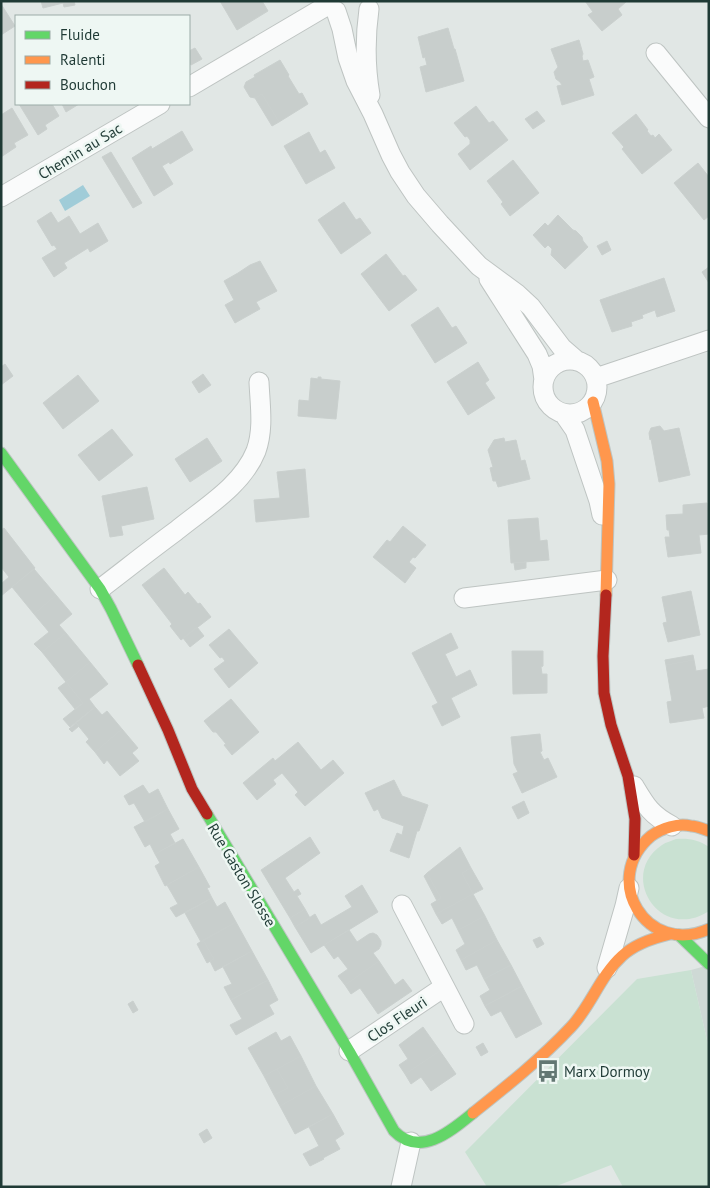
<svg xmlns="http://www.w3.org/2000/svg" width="710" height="1188" viewBox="0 0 710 1188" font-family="'PT Sans',sans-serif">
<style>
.built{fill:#ced9d5}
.green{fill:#c9e1d2}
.water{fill:#a0ccd8}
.building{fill:#c8cecc;stroke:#cad0ce}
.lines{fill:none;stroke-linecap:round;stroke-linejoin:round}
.street-casing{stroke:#bec4c2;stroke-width:21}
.fast-casing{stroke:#bdc5c2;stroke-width:13}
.slow-casing{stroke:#bdc5c2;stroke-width:13}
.jam-casing{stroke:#bdc5c2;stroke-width:13}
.street{stroke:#fafbfb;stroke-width:19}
.fast{stroke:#63d668;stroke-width:11}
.slow{stroke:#ff974d;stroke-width:11}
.jam{stroke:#b3261e;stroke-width:11}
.labels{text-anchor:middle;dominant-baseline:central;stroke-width:5;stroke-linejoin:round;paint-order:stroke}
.street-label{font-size:15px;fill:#1f3a35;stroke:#eef7f3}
.poi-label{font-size:15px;fill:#1f3a35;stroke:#eef7f3;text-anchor:start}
</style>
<rect width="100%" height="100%" fill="#e1e7e5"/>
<!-- built -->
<path class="built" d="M 709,965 L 709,1049 L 691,970 Z"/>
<!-- green -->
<path class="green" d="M 676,839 C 689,838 699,840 709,847 L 709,911 C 660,943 617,875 662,845 C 666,842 672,841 676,839 Z
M 691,970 L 709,1049 L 709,1187 L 623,1187 L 611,1165 L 554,1187 L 487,1187 L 465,1152 L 637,979 Z"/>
<!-- water -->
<path class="water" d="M 83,185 L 90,196 L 65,211 L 59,200 Z"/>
<!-- building -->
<path class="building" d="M 41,1 L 74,1 L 75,5 L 64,7 L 63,3 L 43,8 Z
M 220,1 L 262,1 L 268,11 L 237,30 Z
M 585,1 L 627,1 L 618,9 L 622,15 L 602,31 L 588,15 L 593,12 Z
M 1,4 L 15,26 L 1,35 Z
M 448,28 L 454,49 L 455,49 L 464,81 L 426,92 L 420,67 L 427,65 L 425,57 L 423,58 L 418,37 Z
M 579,40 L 583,54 L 582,56 L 583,61 L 588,60 L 594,77 L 589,79 L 594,95 L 562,105 L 557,86 L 562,85 L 560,82 L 556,79 L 554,72 L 558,67 L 551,49 Z
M 195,48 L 202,59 L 191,65 L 189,62 L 189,51 Z
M 280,60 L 289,75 L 288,76 L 299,94 L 302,93 L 308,104 L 279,122 L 262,94 L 255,98 L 250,97 L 244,87 L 246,82 L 255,77 L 254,75 Z
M 262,94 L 279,122 L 272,126 L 255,98 Z
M 19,104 L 52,104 L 59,116 L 45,125 L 47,129 L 38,135 Z
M 62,104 L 79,104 L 66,112 Z
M 476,106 L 489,123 L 493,121 L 508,140 L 470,170 L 458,154 L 470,144 L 470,140 L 467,136 L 465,137 L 454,123 Z
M 12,108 L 28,135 L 14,143 L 16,147 L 7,153 L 1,143 L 1,115 Z
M 537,111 L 545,121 L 533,129 L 525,119 Z
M 636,114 L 648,130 L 647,131 L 651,136 L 653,135 L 655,138 L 659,134 L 672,150 L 642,174 L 622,149 L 624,147 L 612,133 Z
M 182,131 L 193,150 L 170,164 L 169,162 L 162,166 L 173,184 L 154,196 L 132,158 L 151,146 L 152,149 Z
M 309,132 L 320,153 L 325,150 L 335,168 L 306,184 L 284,146 Z
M 1,143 L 7,153 L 1,157 Z
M 111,152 L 142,203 L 133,208 L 102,157 Z
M 513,160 L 539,193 L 510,216 L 501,204 L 503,202 L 487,181 Z
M 698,163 L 709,177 L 709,216 L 704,220 L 674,183 Z
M 344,202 L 356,220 L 360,218 L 371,233 L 341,254 L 318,220 Z
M 51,212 L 58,223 L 69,216 L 80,234 L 98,223 L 108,241 L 90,252 L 88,248 L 64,263 L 67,268 L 54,277 L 42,258 L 57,249 L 54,245 L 52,246 L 37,221 Z
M 558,215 L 573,230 L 576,231 L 582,237 L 583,241 L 588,247 L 565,269 L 551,255 L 552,249 L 548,245 L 545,248 L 533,235 L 545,223 L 548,226 Z
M 607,241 L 611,250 L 602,255 L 597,246 Z
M 386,254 L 403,276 L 405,275 L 417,290 L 389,311 L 361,274 Z
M 260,261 L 277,291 L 256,302 L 260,309 L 235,323 L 225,305 L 234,300 L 224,281 L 238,273 L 250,265 Z
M 709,267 L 709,283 L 702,272 Z
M 664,278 L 675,311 L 657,317 L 655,310 L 642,315 L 643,318 L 631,322 L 632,326 L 612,332 L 600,300 Z
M 438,307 L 452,328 L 456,326 L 467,343 L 435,363 L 411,325 Z
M 478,362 L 489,380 L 485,383 L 495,398 L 468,415 L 447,382 Z
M 5,364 L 13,376 L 1,385 L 1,367 Z
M 203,374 L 211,385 L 199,393 L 192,382 Z
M 78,375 L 99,401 L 63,429 L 43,403 Z
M 318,377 L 321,377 L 321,379 L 340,381 L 336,419 L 298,416 L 299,400 L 309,401 L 311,378 L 318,379 Z
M 660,426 L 664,431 L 679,428 L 690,475 L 659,482 L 651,439 L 650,440 L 649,433 L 651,428 Z
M 112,429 L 133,455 L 99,481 L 78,455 Z
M 207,438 L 222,461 L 190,482 L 175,459 Z
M 504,438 L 505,442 L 516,440 L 521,461 L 525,460 L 530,479 L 498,487 L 496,481 L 493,481 L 490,468 L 493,467 L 488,450 L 494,440 Z
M 305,469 L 309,517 L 256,522 L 254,500 L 280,498 L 277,472 Z
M 147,487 L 154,519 L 121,526 L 123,535 L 110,537 L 102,496 Z
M 707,503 L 709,534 L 699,535 L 701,553 L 668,557 L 665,537 L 670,537 L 669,530 L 667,530 L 666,515 L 683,514 L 683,505 Z
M 538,518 L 540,541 L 547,540 L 549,560 L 511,563 L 508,520 Z
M 403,526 L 426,545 L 415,558 L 413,557 L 409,562 L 416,568 L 405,583 L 373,557 L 387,540 L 390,542 Z
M 4,528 L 35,568 L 1,596 L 1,584 L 9,577 L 1,567 L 1,530 Z
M 526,562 L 526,568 L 515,570 L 514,563 Z
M 164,568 L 185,595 L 188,592 L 198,604 L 200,603 L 211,617 L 181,640 L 170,626 L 172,624 L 142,585 Z
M 34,569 L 56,595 L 34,614 L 12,587 Z
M 691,591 L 700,635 L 668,642 L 663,623 L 667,622 L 662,597 Z
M 56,595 L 72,614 L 59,625 L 66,633 L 42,652 L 34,644 L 49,632 L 34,614 Z
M 197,627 L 204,636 L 190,647 L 183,638 Z
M 229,629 L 258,663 L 229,688 L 214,669 L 225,661 L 222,657 L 220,658 L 209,645 Z
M 66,633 L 90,662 L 66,682 L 42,652 Z
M 451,633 L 458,648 L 445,654 L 456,677 L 470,670 L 477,685 L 451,698 L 460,717 L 442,726 L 432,706 L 438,703 L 412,653 Z
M 512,651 L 543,651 L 543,666 L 541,667 L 542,674 L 547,674 L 547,693 L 513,694 Z
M 693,655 L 694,660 L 666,665 L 665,660 Z
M 694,660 L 696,671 L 709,669 L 709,706 L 702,708 L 704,718 L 670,723 L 667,702 L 672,701 L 666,665 Z
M 90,662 L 108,684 L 89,699 L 95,707 L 70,727 L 63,719 L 83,703 L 66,682 Z
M 66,682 L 83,703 L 75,709 L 58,688 Z
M 231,699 L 259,732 L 232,755 L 224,745 L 226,744 L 216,732 L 213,732 L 204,721 Z
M 95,707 L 102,715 L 107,711 L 122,729 L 95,752 L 86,742 L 89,739 L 76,723 Z
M 76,723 L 79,726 L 72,732 L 69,729 Z
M 122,729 L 138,748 L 132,753 L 139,761 L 120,776 L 107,760 L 104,764 L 95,752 Z
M 540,734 L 542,751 L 540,752 L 544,760 L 548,758 L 557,777 L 522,793 L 513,774 L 518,772 L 514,764 L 511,737 Z
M 298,742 L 321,770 L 333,760 L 344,773 L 305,806 L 295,795 L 298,792 L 282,773 L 273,780 L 276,784 L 257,800 L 243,783 L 273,758 L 275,761 Z
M 394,780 L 402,796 L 428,805 L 419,831 L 417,831 L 409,858 L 390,851 L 397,833 L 402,835 L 404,826 L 382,818 L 378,809 L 374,811 L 365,793 Z
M 143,785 L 149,794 L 158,789 L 168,809 L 145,822 L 134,803 L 129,805 L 124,796 Z
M 524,801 L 529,813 L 518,819 L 512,807 Z
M 168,809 L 179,829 L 170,834 L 175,843 L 155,854 L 150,844 L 145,847 L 134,827 Z
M 310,837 L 320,853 L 285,878 L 294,892 L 298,889 L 301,894 L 297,896 L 305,909 L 290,918 L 261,870 Z
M 183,839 L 199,867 L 165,886 L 155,866 L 160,863 L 155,854 Z
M 460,847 L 471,868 L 462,873 L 473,894 L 436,914 L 431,904 L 441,898 L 427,873 Z
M 199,867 L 210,887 L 207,888 L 212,898 L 176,917 L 170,908 L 178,904 L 167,885 Z
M 471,868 L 483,889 L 473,894 L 462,873 Z
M 427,873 L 441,898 L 437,901 L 424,876 Z
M 362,885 L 378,912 L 311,953 L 295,927 L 315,914 L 321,925 L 352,907 L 345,896 Z
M 473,894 L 485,916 L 458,930 L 452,918 L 442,924 L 436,914 Z
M 212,898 L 217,907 L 225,902 L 236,922 L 201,942 L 185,913 Z
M 305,909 L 310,918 L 295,927 L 290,918 Z
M 485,916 L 497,940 L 461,960 L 456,950 L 465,944 L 458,930 Z
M 236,922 L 252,951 L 215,971 L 210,961 L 214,959 L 203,940 Z
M 349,930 L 357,942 L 369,934 L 373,933 L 377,935 L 381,941 L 381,945 L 379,949 L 373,953 L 379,961 L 345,985 L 338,976 L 348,969 L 338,956 L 334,959 L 324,945 Z
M 540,937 L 544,944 L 537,948 L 533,940 Z
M 203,940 L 214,959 L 207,963 L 197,944 Z
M 497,940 L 511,965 L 484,979 L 477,965 L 466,970 L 461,960 Z
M 252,951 L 268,980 L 231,1000 L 224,987 L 232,984 L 223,967 Z
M 379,961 L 395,985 L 403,979 L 412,991 L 378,1014 L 360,988 L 351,994 L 345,985 Z
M 511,965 L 522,986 L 485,1006 L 480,996 L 490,990 L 484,979 Z
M 268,980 L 278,1000 L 269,1005 L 274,1014 L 236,1035 L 230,1025 L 242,1019 L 231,1000 Z
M 522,986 L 542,1024 L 516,1038 L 501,1011 L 491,1016 L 485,1006 Z
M 133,1001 L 138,1010 L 133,1013 L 128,1004 Z
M 423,1027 L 440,1051 L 405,1074 L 399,1065 L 408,1059 L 399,1045 Z
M 276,1032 L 281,1041 L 290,1036 L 301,1056 L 264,1076 L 248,1048 Z
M 483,1043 L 488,1052 L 481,1056 L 476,1047 Z
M 440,1051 L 456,1074 L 431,1091 L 421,1077 L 411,1084 L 405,1074 Z
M 301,1056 L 316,1086 L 280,1106 L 274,1095 L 288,1088 L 277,1069 Z
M 277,1069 L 288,1088 L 274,1095 L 264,1076 Z
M 316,1086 L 333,1114 L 295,1134 L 280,1106 Z
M 333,1114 L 344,1134 L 335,1140 L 340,1149 L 323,1158 L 324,1159 L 310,1166 L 303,1154 L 319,1146 L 309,1127 Z
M 207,1129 L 212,1138 L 204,1143 L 199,1134 Z"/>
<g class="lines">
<defs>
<path id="street" d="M 369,9 C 365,38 365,66 370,95
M 336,11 L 342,29 L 348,58 L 356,81 L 373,114 L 391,155 L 400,172 L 416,196 L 440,224 L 479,266 L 517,294 L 531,307 L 562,348 L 577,361
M 656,53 L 709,118
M 189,87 L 328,5
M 1,197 L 160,104
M 489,279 L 537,354 L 542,366 L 544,380
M543 387a27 27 0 1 1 54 0a27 27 0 1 1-54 0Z
M 596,378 L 709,340
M 564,414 L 575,430 L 599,501 L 602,515
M 100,589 C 125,570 150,550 176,531 C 204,508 242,486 256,451 C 264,429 260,405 259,382
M 464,598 L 607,580
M 634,786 C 646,806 651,815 672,826
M 402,905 L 464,1024
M 607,968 L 625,906 L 629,888
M 349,1051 L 444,987
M 401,1187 L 411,1142"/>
<path id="fast" d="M 1,453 L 100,589 L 111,609 L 138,665
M 207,814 L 349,1051 L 394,1131 C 420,1158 451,1131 473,1113
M 679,935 L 709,964"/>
<path id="slow" d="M 593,402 L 607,461 L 609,484 L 606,595
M 709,831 C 703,829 697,826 691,826 C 678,823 662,828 651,836 C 600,879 646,957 709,929
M 473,1113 C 507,1086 541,1059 571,1027 C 591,1006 600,976 622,956 C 635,944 653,938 670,934"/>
<path id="jam" d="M 606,595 L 603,656 L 604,693 L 611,725 L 628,776 L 635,819 L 634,855
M 138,665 L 168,730 L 192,789 L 207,814"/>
</defs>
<!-- street casing -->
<use href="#street" class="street-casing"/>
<!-- fast casing -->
<use href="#fast" class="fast-casing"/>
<!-- slow casing -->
<use href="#slow" class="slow-casing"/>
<!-- jam casing -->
<use href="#jam" class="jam-casing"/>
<!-- street -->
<use href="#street" class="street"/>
<!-- fast -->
<use href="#fast" class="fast"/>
<!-- slow -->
<use href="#slow" class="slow"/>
<!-- jam -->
<use href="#jam" class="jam"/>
</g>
<!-- icons -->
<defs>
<symbol id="bus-bare" viewBox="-9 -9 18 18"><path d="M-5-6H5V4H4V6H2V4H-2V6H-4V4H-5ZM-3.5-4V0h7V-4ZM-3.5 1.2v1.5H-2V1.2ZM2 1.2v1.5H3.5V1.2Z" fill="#637773" stroke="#eef7f3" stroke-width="2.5" paint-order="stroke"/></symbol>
</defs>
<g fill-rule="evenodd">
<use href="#bus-bare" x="532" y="1055" width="32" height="32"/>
</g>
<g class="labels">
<!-- street labels -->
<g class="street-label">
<text transform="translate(80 151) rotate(-31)">Chemin au Sac</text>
<text transform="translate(242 875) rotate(59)">Rue Gaston Slosse</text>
<text transform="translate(397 1019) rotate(-34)">Clos Fleuri</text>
</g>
<!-- poi labels -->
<g class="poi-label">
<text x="564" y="1071">Marx Dormoy</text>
</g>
</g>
<!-- border -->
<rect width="710" height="1188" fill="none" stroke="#1f3a35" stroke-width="5"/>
<!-- legend -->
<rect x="15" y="15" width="175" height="90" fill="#eef7f3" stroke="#9baba7"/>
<rect x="25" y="31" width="25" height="8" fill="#63d668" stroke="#9baba7"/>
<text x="60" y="40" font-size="15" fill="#1f3a35">Fluide</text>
<rect x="25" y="56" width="25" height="8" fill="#ff974d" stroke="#9baba7"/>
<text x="60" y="65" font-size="15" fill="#1f3a35">Ralenti</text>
<rect x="25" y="81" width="25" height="8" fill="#b3261e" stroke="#9baba7"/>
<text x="60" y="90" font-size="15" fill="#1f3a35">Bouchon</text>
</svg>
